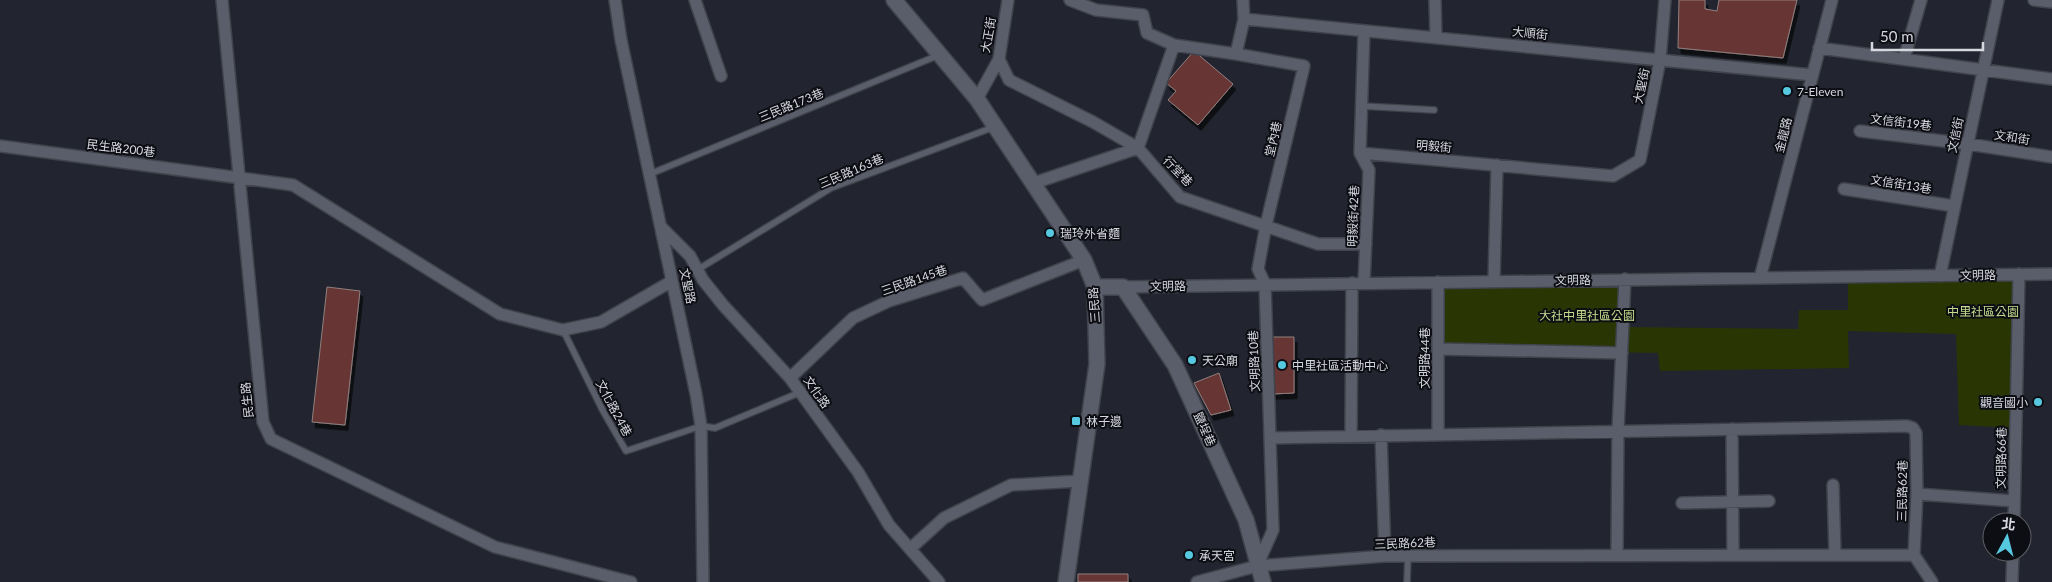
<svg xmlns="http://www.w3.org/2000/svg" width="2052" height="582" viewBox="0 0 2052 582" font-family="Lato,'Noto Sans TC',sans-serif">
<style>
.green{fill:#2a3504}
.building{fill:#683534;stroke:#90807f;filter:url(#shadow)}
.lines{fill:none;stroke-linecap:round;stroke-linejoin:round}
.lane-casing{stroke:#40434b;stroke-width:8}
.street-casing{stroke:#40434b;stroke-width:14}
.secondary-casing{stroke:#40434b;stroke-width:18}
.lane{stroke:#5a5e6a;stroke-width:5.5}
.street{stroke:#5a5e6a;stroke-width:11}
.secondary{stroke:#5a5e6a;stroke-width:15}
.poi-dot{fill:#56c9e1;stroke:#0d0e13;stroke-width:2}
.labels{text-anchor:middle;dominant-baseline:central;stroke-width:4;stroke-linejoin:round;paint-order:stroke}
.street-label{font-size:12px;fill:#d6d8df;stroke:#0d0e13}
.poi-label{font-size:12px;fill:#d6d8df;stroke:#0d0e13;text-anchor:start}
.park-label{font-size:12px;fill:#c5dc8f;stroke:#0d0e13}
</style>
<defs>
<filter id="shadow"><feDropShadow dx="3" dy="5.5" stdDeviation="0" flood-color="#0009"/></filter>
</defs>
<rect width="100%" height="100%" fill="#22252f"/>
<!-- green -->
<path class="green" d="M 2019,274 L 2016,428 L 1959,425 L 1956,334 L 1848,331 L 1849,368 L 1660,371 L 1658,353 L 1438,349 L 1438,282 L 1625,279 L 1623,327 L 1798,329 L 1799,310 L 1848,310 L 1848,277 Z"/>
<!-- building -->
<path class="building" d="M 1679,0 L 1705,0 L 1705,9 L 1717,11 L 1719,0 L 1797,0 L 1783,58 L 1678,48 Z
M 1194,51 L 1233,84 L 1198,125 L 1168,100 L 1176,91 L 1166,83 Z
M 327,287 L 360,291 L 345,425 L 312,422 Z
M 1270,337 L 1294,337 L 1294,393 L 1271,394 Z
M 1219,373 L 1231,410 L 1211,415 L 1194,383 Z
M 1078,574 L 1128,574 L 1128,582 L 1078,582 Z"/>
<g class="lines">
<defs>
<path id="lane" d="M 1362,106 L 1434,110
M 650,174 L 939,55
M 697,270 L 831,188 L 994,127
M 563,330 L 603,411 L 626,451 L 701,426 L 715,428 L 801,392
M 1407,582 L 1408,556"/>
<path id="street" d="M 222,0 L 263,422 L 271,439 L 495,547 L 631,582
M 615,0 L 621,40 L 696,394 L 701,426 L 703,582
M 695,0 L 721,76
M 1070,0 L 1096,10 L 1143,15 L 1147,33 L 1174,45 L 1236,54 L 1244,19 L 1243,0
M 1435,0 L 1436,38
M 2034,0 L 2052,2
M 1244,19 L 1812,75
M 1364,31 L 1360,153 L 1613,176 L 1640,160 L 1660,60 L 1665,0
M 1819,48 L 2052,79
M 1236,54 L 1304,66 L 1266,225 L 1258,269 L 1265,284 L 1273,530 L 1257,566
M 999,59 L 1009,80 L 1093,122 L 1138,148 L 1180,197 L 1318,244 L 1366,244
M 1904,59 L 1921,0
M 977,99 L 999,59 L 1008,0
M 1860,131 L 1968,144 L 2052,157
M 0,146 L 293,185 L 500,314 L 563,330 L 601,322 L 672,281
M 1360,153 L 1369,170 L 1364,283
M 1034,183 L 1138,148 L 1174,45
M 1844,189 L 1954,206
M 661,227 L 690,256 L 703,280 L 723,305 L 790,378 L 858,472 L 889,525 L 939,582
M 1940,276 L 1998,0
M 1760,278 L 1832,0
M 1494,281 L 1497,165
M 1438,282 L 1438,434
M 1123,287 L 2052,274
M 1438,349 L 1622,353
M 790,378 L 853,318 L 889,301 L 963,278 L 982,300 L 1084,260
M 1732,429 L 1733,554
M 1351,435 L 1352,283
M 1381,435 L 1385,556
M 1270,438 L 1907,426 L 1913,428 L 1916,433 L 1917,494 L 1914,555
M 1833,485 L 1835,554
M 1917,494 L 2014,501
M 1682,503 L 1769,501
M 2014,522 L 2019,274
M 911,548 L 944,518 L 1011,485 L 1080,481
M 1617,554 L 1618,430 L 1625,279
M 1914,555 L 1932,582
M 1197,582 L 1257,566 L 1385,556 L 1914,555
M 2012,582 L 2013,552"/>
<path id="secondary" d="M 894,0 L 977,99 L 1084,260 L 1095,287 L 1097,364 L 1066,582
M 1095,287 L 1123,287 L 1175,365 L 1246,520 L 1263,582"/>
</defs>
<!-- lane casing -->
<use href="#lane" class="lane-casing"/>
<!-- street casing -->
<use href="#street" class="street-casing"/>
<!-- secondary casing -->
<use href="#secondary" class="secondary-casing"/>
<!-- lane -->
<use href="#lane" class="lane"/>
<!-- street -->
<use href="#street" class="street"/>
<!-- secondary -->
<use href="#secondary" class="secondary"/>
</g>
<!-- markers -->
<g class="poi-dot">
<circle cx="1787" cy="91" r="5"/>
<circle cx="1050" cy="233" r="5"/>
<circle cx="1192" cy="360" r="5"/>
<circle cx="1282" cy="365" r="5"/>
<circle cx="2038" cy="402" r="5"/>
<rect x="1071" y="416" width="10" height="10" rx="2.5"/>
<circle cx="1189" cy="555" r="5"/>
</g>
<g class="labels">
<!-- street labels -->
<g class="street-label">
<text transform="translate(1530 33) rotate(6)">大順街</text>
<text transform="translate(988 35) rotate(-80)">大正街</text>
<text transform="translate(1641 86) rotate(-78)">大聖街</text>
<text transform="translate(791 105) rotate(-22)">三民路173巷</text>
<text transform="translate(1901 122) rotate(7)">文信街19巷</text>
<text transform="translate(1783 135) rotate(-76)">金龍路</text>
<text transform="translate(1955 135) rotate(-78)">文信街</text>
<text transform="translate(2012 137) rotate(9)">文和街</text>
<text transform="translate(1273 139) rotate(-77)">堂內巷</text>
<text transform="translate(1434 146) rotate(5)">明毅街</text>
<text transform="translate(121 148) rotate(7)">民生路200巷</text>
<text transform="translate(851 171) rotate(-23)">三民路163巷</text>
<text transform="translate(1178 171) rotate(46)">行堂巷</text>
<text transform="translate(1901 184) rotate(9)">文信街13巷</text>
<text transform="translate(1353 216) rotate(-88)">明毅街42巷</text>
<text transform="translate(1978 275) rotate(-1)">文明路</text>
<text transform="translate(914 280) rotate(-19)">三民路145巷</text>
<text transform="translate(1573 280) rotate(-1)">文明路</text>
<text transform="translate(688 286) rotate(78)">文聖路</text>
<text transform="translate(1168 286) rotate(-1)">文明路</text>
<text transform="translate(1094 305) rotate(-94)">三民路</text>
<text transform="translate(1424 358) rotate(-90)">文明路44巷</text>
<text transform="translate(1254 361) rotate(-92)">文明路10巷</text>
<text transform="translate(817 392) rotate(55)">文化路</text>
<text transform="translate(247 400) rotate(-96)">民生路</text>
<text transform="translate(614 408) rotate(62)">文化路24巷</text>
<text transform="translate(1205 429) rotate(66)">鹽埕巷</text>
<text transform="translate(2001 458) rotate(-89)">文明路66巷</text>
<text transform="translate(1902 491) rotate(-89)">三民路62巷</text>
<text transform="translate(1405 543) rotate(-2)">三民路62巷</text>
</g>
<!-- poi labels -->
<g class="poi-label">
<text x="1797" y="91">7-Eleven</text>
<text x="1060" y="233">瑞玲外省麵</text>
<text x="1202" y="360">天公廟</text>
<text x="1292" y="365">中里社區活動中心</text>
<text x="2028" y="402" text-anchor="end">觀音國小</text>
<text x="1086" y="421">林子邊</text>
<text x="1199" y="555">承天宮</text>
</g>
<!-- park labels -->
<g class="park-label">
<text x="1983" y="311">中里社區公園</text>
<text x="1587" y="315">大社中里社區公園</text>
</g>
</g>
<!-- north arrow -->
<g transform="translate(2007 537) rotate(7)"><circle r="24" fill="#0d0e13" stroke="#5d5f65"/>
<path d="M0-4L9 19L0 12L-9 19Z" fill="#56c9e1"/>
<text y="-8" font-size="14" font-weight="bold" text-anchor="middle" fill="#d6d8df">北</text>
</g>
<!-- scale -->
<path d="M1872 42v8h111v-8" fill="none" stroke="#d6d8df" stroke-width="2.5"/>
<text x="1880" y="42" font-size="15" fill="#d6d8df" stroke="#0d0e13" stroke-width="4" paint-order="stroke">50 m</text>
</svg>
